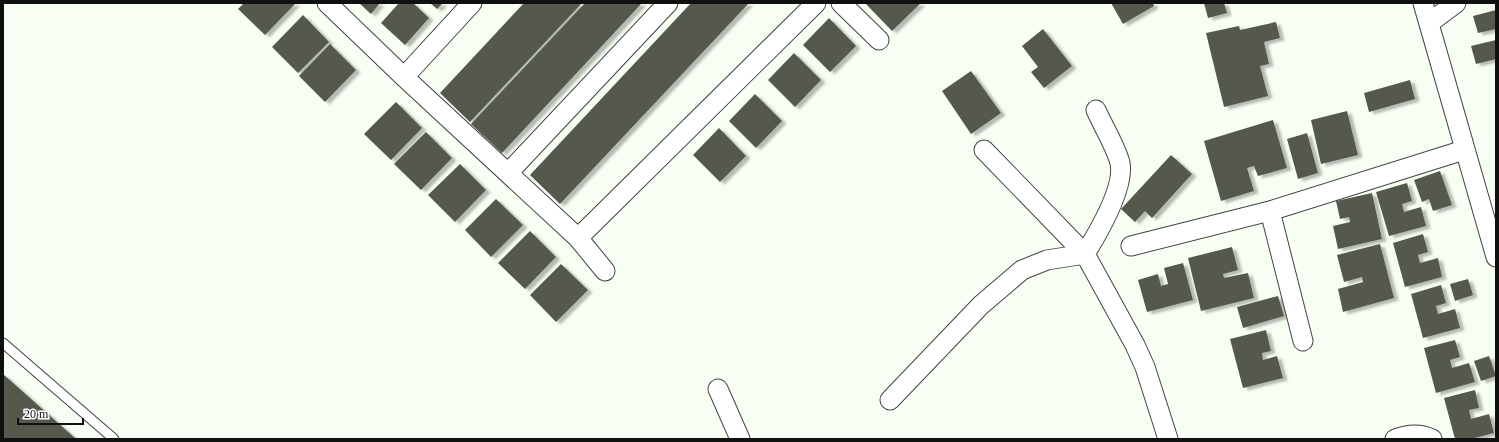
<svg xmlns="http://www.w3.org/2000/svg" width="1499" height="442" viewBox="0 0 1499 442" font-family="Georgia,serif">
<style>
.building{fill:#55594d;filter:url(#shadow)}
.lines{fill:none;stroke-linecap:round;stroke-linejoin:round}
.service-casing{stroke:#434343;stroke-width:11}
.minor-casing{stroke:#434343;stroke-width:21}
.service{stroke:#fff;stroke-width:9}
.minor{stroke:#fff;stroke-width:19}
</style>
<defs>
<filter id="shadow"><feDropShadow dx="4.5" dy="2.5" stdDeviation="1" flood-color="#0004"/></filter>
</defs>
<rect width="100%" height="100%" fill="#f7fff4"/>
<!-- building -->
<path class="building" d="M 244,3 L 296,3 L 265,35 L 238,9 Z
M 359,3 L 380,3 L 371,14 Z
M 399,3 L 413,3 L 429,18 L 405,45 L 381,23 Z
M 430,3 L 443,3 L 437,9 Z
M 524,3 L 582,3 L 470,122 L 440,93 Z
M 585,3 L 642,3 L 502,153 L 471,124 Z
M 691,3 L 749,3 L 560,204 L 530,175 Z
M 865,3 L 921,3 L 892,31 Z
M 1111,3 L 1153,3 L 1154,6 L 1123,24 Z
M 1204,3 L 1224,3 L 1227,13 L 1208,18 Z
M 1496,10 L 1496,29 L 1478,33 L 1473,16 Z
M 303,15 L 329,42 L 298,73 L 272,47 Z
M 829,18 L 856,46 L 830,72 L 803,45 Z
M 1276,22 L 1280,38 L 1264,42 L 1269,64 L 1260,66 L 1268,96 L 1224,107 L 1206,33 L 1239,26 L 1240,30 Z
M 1043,29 L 1072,66 L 1044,88 L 1031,72 L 1038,67 L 1022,46 Z
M 1496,40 L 1496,59 L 1476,64 L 1471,46 Z
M 330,44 L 356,70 L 325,102 L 299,76 Z
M 794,53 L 821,80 L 795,107 L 768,80 Z
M 971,71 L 1001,113 L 971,134 L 942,91 Z
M 1410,80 L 1415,99 L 1369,112 L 1364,93 Z
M 755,94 L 782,121 L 756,148 L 729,121 Z
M 396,102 L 422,128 L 391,160 L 364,134 Z
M 1347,111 L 1358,155 L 1321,164 L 1311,120 Z
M 1273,120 L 1287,168 L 1258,176 L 1254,166 L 1247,168 L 1254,191 L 1221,201 L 1204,141 Z
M 719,128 L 746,156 L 720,182 L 693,155 Z
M 426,132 L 452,158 L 421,190 L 394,164 Z
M 1307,133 L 1318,173 L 1298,179 L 1287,139 Z
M 1171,155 L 1192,174 L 1152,218 L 1145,211 L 1135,222 L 1121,209 Z
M 460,164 L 486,190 L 455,222 L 428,195 Z
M 1440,171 L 1452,205 L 1433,211 L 1429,199 L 1422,202 L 1414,180 Z
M 1407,183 L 1412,201 L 1402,204 L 1404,212 L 1421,207 L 1426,226 L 1389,236 L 1376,192 Z
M 1372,193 L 1382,239 L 1338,249 L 1333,226 L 1350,222 L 1349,217 L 1340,219 L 1336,201 Z
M 496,199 L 523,225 L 491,257 L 465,230 Z
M 530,231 L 556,257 L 525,289 L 498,263 Z
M 1423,234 L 1428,252 L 1418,255 L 1420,263 L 1438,258 L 1442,277 L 1405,287 L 1393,243 Z
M 1380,244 L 1394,298 L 1343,312 L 1338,289 L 1363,282 L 1362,277 L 1344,282 L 1337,255 Z
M 1232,247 L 1238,270 L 1223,274 L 1224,278 L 1248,273 L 1254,298 L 1201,311 L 1188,258 Z
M 1183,263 L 1193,300 L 1147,312 L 1138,280 L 1158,274 L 1161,286 L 1168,284 L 1164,268 Z
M 561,264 L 588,290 L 556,322 L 530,295 Z
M 1468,279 L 1473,295 L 1455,301 L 1450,284 Z
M 1441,285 L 1446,303 L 1436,306 L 1438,314 L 1455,309 L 1460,328 L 1423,338 L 1411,294 Z
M 1278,296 L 1284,316 L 1243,328 L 1237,307 Z
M 1266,330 L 1271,351 L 1262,353 L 1263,360 L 1277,356 L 1283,378 L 1243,388 L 1230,339 Z
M 1455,340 L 1460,357 L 1450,360 L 1452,368 L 1469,363 L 1475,382 L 1436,393 L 1424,348 Z
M 1489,356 L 1496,376 L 1481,381 L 1474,361 Z
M 3,374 L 76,439 L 3,439 Z
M 1475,390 L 1479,408 L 1469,410 L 1471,419 L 1489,414 L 1494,433 L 1471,439 L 1455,439 L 1444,398 Z"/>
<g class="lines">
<defs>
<path id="service" d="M 3,343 L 114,439"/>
<path id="minor" d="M 327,3 L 404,77 L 578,238 L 605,271
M 841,3 L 879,40
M 1423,3 L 1496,257
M 1429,23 L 1456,3
M 404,77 L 472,3
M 984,150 L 1085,254 L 1135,345 L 1145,367 L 1168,439
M 508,173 L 668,3
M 1270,211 L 1303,341
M 578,238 L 816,3
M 1131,246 L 1270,211 L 1464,150
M 718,389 L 740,439
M 890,400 L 981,305 L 1022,270 L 1047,260 L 1085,254 C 1098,233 1125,187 1120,163 C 1116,147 1103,126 1096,110
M 1395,439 C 1408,434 1420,433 1432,439"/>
</defs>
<!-- service casing -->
<use href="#service" class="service-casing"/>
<!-- minor casing -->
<use href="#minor" class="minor-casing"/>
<!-- service -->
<use href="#service" class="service"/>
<!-- minor -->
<use href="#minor" class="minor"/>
</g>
<!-- border -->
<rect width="1499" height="442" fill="none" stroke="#101010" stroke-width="8"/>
<!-- scale -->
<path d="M18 418v6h65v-6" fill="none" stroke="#101010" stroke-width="2"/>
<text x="24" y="418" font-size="12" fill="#101010" stroke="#ffffff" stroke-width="3" paint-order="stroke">20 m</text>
</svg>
